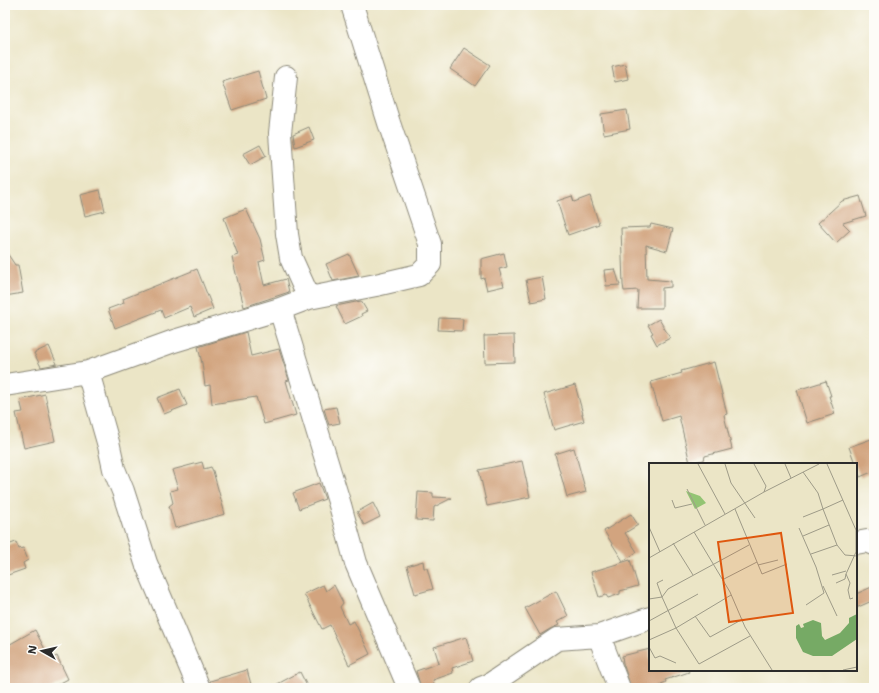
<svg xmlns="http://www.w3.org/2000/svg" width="879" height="693" viewBox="0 0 879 693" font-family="'Shantell Sans',sans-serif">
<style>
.building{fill:#d2a47f}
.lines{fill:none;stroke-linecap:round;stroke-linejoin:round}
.minor-casing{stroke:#8b8878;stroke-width:24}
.minor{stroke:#fff;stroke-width:22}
.inset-road{fill:none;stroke:#9e9b88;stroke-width:1}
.view{fill:#df570e;fill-opacity:0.15;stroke:#df570e;stroke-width:2}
.inset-edge{fill:none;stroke:#2b2b2b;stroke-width:2}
</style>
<rect width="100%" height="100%" fill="#fdfcf7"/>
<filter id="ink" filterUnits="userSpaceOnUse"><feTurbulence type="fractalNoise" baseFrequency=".025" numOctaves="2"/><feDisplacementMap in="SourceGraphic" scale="8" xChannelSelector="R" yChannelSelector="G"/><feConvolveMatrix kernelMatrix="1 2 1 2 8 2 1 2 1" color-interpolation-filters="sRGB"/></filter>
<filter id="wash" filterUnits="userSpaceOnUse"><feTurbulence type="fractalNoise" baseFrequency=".012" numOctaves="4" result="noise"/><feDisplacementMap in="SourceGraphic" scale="16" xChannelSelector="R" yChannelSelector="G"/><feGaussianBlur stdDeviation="0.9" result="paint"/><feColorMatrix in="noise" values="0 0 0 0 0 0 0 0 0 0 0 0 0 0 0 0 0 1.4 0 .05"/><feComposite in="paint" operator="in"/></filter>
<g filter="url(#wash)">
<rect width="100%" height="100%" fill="#ebe5c6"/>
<g id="blocks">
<!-- building -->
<path class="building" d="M 464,48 L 490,65 L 475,86 L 450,69 Z
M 625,64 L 628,79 L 615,82 L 612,67 Z
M 258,71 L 266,99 L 232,110 L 222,82 Z
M 627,110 L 630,129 L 604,134 L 601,114 Z
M 309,127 L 314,140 L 295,147 L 293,134 Z
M 260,145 L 266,156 L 250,165 L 243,154 Z
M 100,190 L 105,211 L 85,216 L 80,195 Z
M 572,196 L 574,202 L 590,196 L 599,224 L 568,235 L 557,201 Z
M 860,196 L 866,216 L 843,223 L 850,230 L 836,243 L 818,223 L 842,201 Z
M 246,209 L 260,239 L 265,260 L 259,262 L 264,285 L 286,279 L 289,292 L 244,307 L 232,257 L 238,255 L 224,218 Z
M 651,224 L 673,229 L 667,251 L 646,245 L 647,279 L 671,281 L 671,287 L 662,288 L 662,308 L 637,308 L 638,290 L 624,291 L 623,285 L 621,228 L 650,227 Z
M 5,250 L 15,265 L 18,265 L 23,293 L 5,296 Z
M 504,253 L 507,267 L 499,269 L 504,286 L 487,290 L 484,278 L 481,279 L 481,259 Z
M 349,254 L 359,276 L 333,281 L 326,264 Z
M 197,269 L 213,309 L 194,317 L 190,307 L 164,318 L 161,310 L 115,328 L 108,309 L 124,303 L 123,299 Z
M 615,269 L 620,285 L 606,286 L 604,270 Z
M 542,277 L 546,299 L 531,302 L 526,280 Z
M 361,301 L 367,311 L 361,314 L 362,316 L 345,324 L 336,306 Z
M 439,318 L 463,319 L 462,331 L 438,330 Z
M 659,319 L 670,338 L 657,345 L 651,334 L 653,333 L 648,325 Z
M 246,332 L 251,356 L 279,349 L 289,380 L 286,381 L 296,415 L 264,424 L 256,397 L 212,404 L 210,385 L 205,386 L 202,363 L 198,347 Z
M 514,335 L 515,362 L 485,363 L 484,336 Z
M 49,346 L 57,364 L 41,367 L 34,353 Z
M 714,362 L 727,414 L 724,415 L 732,449 L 705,456 L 704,460 L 690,463 L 679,416 L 662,421 L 651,382 L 682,373 L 681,371 Z
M 826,381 L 831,396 L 829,396 L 835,414 L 807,423 L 797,390 Z
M 575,385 L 583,414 L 582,414 L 584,421 L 554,430 L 544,394 Z
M 180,389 L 187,405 L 164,414 L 157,398 Z
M 45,394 L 55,441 L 24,448 L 16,413 L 23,412 L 20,400 Z
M 336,407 L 340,423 L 329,425 L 324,409 Z
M 874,438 L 874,471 L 860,477 L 849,447 Z
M 574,448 L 586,492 L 567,497 L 555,454 Z
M 522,461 L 530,497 L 487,506 L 479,470 Z
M 202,462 L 204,469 L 211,467 L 213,471 L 225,514 L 175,528 L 169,506 L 173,503 L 170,491 L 178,489 L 172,470 Z
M 319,483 L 325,499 L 299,509 L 293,493 Z
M 418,492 L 433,493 L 433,497 L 452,498 L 434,507 L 433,521 L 416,520 Z
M 373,503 L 380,517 L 364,525 L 357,512 Z
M 631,514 L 638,525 L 625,533 L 637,552 L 623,561 L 604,531 Z
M 16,542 L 19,549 L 23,548 L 28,560 L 23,563 L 25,569 L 5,576 L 5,546 Z
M 630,560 L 638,586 L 620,591 L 620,594 L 608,598 L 606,595 L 599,597 L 591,572 Z
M 423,561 L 424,568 L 427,568 L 433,589 L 415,594 L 407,566 Z
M 323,585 L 326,591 L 334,585 L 343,603 L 340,607 L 348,624 L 354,621 L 370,654 L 349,665 L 330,625 L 322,629 L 304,594 Z
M 874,586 L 874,600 L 856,608 L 856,594 Z
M 556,591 L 568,616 L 557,622 L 559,625 L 550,629 L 540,635 L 525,608 Z
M 35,630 L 50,659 L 57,656 L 68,679 L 51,688 L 5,688 L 5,647 Z
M 466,637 L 473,661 L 452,668 L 453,673 L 433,680 L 435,688 L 421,688 L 416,671 L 439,663 L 434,647 Z
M 650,649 L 650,670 L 688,670 L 689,672 L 665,680 L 666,682 L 661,684 L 662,688 L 631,688 L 623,663 L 622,656 Z
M 247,670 L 252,688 L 211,688 L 210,681 Z
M 300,672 L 308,688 L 270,688 Z"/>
</g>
</g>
<g filter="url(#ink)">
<use href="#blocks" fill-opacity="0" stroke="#8b8878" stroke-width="1"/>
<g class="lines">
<defs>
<path id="minor" d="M 286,77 L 280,133 L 287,234 L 291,258 L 309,298
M 280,309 L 340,505 L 356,563 L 409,688
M 88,372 L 109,446 L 114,469 L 123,491 L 146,563 L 199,688
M 5,385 L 88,372 L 174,341 L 280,309 L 309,298 L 376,285 L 419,275 L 430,264 L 430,244 L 389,123 L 352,5
M 856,543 L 867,541 L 874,544
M 599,636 L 619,688
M 481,688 L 489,685 L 557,639 L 599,636 L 650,618"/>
</defs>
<!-- minor casing -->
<use href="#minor" class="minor-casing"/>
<!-- minor -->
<use href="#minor" class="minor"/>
</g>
</g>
<!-- overview -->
<g transform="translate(649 463)">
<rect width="208" height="208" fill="#ebe5c6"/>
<path d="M 208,151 L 208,176 L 183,193 L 164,193 L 154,189 L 147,175 L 147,163 L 150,161 L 152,165 L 155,164 L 154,161 L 164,157 L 172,160 L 173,173 L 176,177 L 191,170 L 200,160 L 200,155 Z" fill="#76aa65"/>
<path d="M 37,28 L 51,33 L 57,40 L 46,46 Z" fill="#93c473"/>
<path class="inset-road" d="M 49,1 L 76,51M 76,1 L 82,20 L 106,55M 136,1 L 142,15M 178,1 L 207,67 L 207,89 L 197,111 L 201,120 L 199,127 L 201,136 L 204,135M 154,9 L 169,30 L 174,46 L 194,37M 38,26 L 56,62M 115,29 L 170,1M 23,37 L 26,45 L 43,41M 86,46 L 113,111 L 138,101M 154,54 L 174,46 L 188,82 L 196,92 L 208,93M 0,64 L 11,89M 150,65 L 167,104 L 175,130 L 157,142M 45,69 L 81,129 L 96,164 L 123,207M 154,73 L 180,62M 24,80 L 44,112M 100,82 L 19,126 L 13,134 L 27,165 L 50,201 L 101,173M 162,91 L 188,82M 0,95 L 115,29 L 117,23 L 105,1M 109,102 L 129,97M 183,112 L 197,108M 73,117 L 108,99M 187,120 L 196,116 L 197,111M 174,123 L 188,153M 0,136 L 13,134 L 8,120 L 14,117M 46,153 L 61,174 L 94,156M 0,158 L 49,131M 0,177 L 27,165 L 82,132M 0,184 L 6,195 L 11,193 L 27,200M 194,207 L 208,204"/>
<path class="view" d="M 132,70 L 144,150 L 80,159 L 69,79 Z"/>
<rect width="208" height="208" class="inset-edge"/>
</g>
<!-- margin -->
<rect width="879" height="693" fill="none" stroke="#fdfcf7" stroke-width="20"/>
<!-- north arrow -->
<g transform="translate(42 651) rotate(278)" stroke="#fdfcf7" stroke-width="3" paint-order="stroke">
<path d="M0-3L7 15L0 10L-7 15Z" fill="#2b2b2b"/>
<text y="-6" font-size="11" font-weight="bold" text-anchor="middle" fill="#2b2b2b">N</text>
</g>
</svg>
